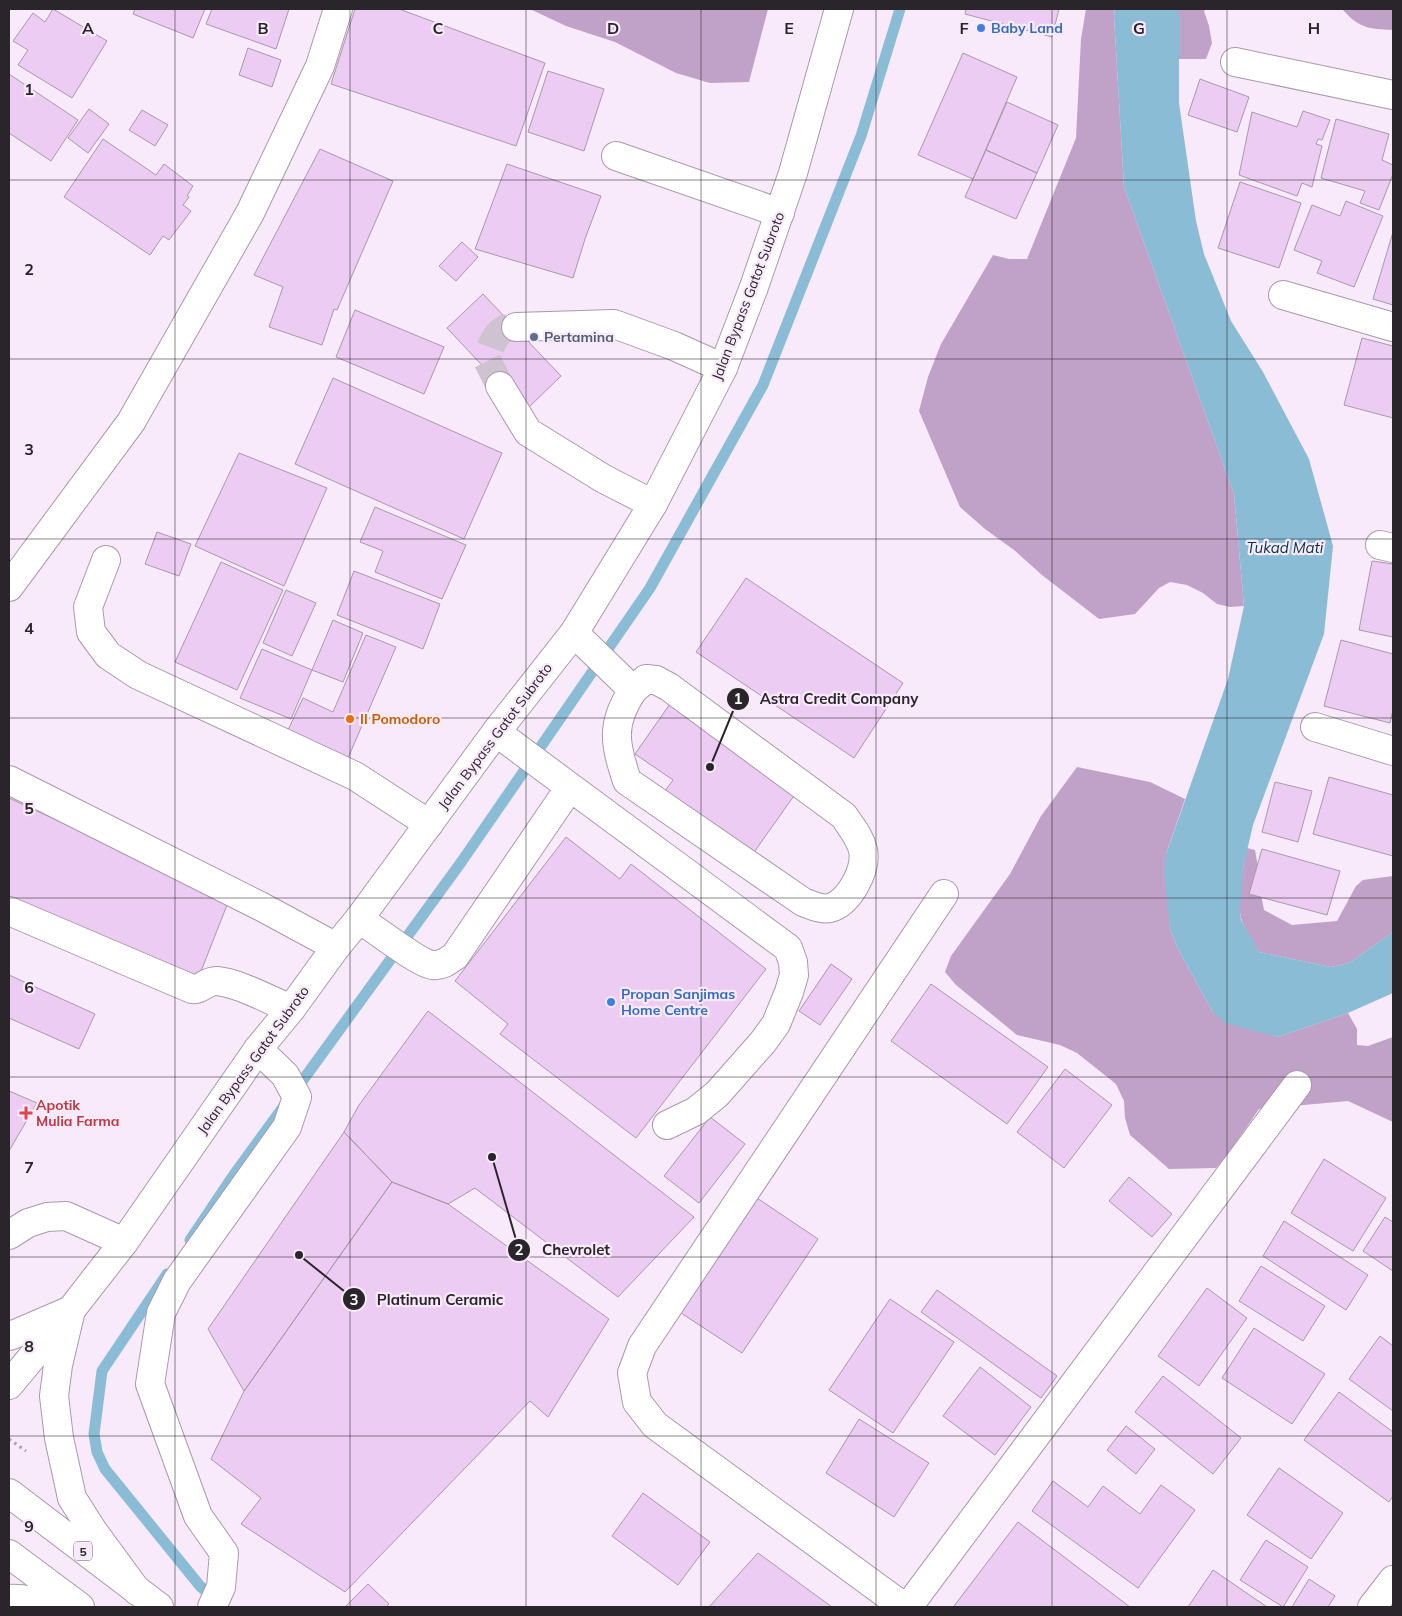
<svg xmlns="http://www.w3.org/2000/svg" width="1402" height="1616" viewBox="0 0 1402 1616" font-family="Mulish,sans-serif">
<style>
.forest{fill:#c0a1c7}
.water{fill:#8bbcd6}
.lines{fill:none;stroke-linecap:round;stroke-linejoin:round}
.stream{stroke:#8bbcd6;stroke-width:11}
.building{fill:#edccf3;stroke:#a799aa}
.minor-tunnel{stroke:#cfc2d1;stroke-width:28;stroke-dasharray:28 14;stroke-linecap:butt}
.minor-casing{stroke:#a89aab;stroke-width:30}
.major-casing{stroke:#a89aab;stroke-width:30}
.highway-casing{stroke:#a89aab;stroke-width:30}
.path{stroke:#aa9fac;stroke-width:3;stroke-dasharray:2.5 4;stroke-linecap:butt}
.minor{stroke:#fff;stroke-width:28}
.major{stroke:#fff;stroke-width:28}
.highway{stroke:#fff;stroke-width:28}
.grid{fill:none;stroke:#2a252b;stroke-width:1;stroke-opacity:0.55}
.shop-dot{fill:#3f7fe0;stroke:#f8e9fb;stroke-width:2}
.service-dot{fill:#5c6f8a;stroke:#f8e9fb;stroke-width:2}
.food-dot{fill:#e8710a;stroke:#f8e9fb;stroke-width:2}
.health-dot{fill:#e0444e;stroke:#f8e9fb;stroke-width:2}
.labels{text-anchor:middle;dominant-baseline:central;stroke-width:4.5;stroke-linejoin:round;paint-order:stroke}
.shield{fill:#f8e9fb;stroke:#686069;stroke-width:1}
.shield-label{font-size:12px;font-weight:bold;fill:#2a252b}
.shop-label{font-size:14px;font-weight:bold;fill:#366cbe;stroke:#f8e9fb;text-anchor:start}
.street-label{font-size:14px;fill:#2a252b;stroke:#f8e9fb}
.service-label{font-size:14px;font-weight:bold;fill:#4e5e75;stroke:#f8e9fb;text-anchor:start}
.food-label{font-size:14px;font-weight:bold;fill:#c56008;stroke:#f8e9fb;text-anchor:start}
.health-label{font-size:14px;font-weight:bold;fill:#be3a42;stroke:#f8e9fb;text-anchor:start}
.water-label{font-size:15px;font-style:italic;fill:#053143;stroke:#f8e9fb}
.grid-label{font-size:16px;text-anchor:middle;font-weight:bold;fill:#2a252b;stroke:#f8e9fb;stroke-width:4.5;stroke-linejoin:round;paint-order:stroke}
.leader{fill:none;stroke:#2a252b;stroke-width:2}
.callout-dot{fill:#2a252b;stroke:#f8e9fb;stroke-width:2}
.mark-label{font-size:15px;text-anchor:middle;font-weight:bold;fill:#fff}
.callout-label{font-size:15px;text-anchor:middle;font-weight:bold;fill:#2a252b;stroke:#f8e9fb;stroke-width:4.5;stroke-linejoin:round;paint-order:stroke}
</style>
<rect width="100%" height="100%" fill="#f8e9fb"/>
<!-- forest -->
<path class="forest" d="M 530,9 L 768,9 L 749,82 L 710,83 L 676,73 L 615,42 L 566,26 Z
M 1086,9 L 1115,9 L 1114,16 L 1124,187 L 1234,494 L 1244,606 L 1230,607 L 1217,604 L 1203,593 L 1187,585 L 1170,582 L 1159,588 L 1135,614 L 1099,619 L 1042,575 L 1014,550 L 985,529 L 960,507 L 919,411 L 928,377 L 941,344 L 993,255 L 1009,259 L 1027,259 L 1076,138 L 1081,39 Z
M 1179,9 L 1206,9 L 1204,11 L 1209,26 L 1212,43 L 1206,59 L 1179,59 Z
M 1342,9 L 1393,9 L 1393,30 C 1368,29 1359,28 1342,9 Z
M 1077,767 L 1150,782 L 1185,799 L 1166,854 L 1170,929 L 1177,947 L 1212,1011 L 1278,1037 L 1348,1013 L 1357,1029 L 1357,1045 L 1368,1046 L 1393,1037 L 1393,1122 L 1348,1101 L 1259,1109 L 1228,1154 L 1216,1168 L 1169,1169 L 1130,1135 L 1125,1118 L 1124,1101 L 1116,1084 L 1077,1053 L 1060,1045 L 1017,1035 L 956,985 L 945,972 L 951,956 L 1010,874 L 1041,816 Z
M 1247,848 L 1255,850 L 1259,873 L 1259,884 L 1264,910 L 1292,925 L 1337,921 L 1356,886 L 1363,880 L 1393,876 L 1393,932 L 1349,963 L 1331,967 L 1259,952 C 1253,942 1246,931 1242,921 C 1236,905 1243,865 1247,848 Z"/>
<!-- water -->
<path class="water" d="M 1115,9 L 1179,9 L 1179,103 L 1196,221 L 1204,254 L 1231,321 L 1263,372 L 1309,459 L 1333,546 L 1324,634 L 1253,825 L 1243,868 L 1240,910 L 1241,920 L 1259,952 L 1331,967 L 1349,963 L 1393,932 L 1393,993 L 1348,1013 L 1278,1037 L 1225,1023 L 1212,1011 L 1177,947 L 1170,929 L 1164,872 L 1166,854 L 1228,679 L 1244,606 L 1234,494 L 1124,187 L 1114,16 Z"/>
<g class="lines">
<!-- stream -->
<path class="stream" d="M 295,1091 L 462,861 L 650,588 L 763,385 L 861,136 L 900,9
M 190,1240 L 233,1176 L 284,1106
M 167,1274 L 102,1371 L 94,1434 L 97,1452 L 105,1469 L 200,1586 L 216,1600"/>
</g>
<!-- building -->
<path class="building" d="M 53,9 L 107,41 L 72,98 L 18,65 L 28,50 L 13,41 L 33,13 L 45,22 Z
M 135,9 L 205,9 L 193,38 L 133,14 Z
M 212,9 L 289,9 L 276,49 L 206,24 Z
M 355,9 L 399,9 L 545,63 L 516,146 L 331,84 Z
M 966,9 L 1059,9 L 1052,37 L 965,14 Z
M 248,48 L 281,60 L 272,87 L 239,75 Z
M 963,53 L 1017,77 L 973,179 L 918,155 Z
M 548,71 L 604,89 L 584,151 L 528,132 Z
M 9,74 L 78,120 L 51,161 L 9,133 Z
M 1200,79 L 1249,97 L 1237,132 L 1188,115 Z
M 1007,102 L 1058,125 L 1037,173 L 986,150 Z
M 89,109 L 109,124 L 88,153 L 68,138 Z
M 142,110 L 168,125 L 155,146 L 129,130 Z
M 1303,111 L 1330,120 L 1322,140 L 1318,139 L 1316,144 L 1322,146 L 1312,187 L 1302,183 L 1297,196 L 1239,175 L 1252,112 L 1297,127 Z
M 1336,119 L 1389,134 L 1382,160 L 1393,165 L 1393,174 L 1379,210 L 1360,203 L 1365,191 L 1321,178 Z
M 103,139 L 156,175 L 164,164 L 193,186 L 187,196 L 189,197 L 183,205 L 191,211 L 169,240 L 163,236 L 150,255 L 64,197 Z
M 320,149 L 393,181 L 337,310 L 334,309 L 322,345 L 269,327 L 283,287 L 254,275 Z
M 986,150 L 1037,173 L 1016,219 L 965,197 Z
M 507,164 L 601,196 L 585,239 L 573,278 L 475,249 Z
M 1240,182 L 1301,203 L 1279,268 L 1218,248 Z
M 1346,201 L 1383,216 L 1354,287 L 1317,273 L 1322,261 L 1294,250 L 1312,205 L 1340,216 Z
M 1393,232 L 1393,305 L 1373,299 Z
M 462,242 L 478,257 L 456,281 L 439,266 Z
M 483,294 L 561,376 L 525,411 L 447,328 Z
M 355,310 L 444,347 L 424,394 L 336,357 Z
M 1362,338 L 1393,346 L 1393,418 L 1344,405 Z
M 333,378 L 502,453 L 464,539 L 295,464 Z
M 239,453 L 327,488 L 284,586 L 195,546 Z
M 375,507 L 466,545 L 442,599 L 375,572 L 383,551 L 360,542 Z
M 157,532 L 191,544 L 179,576 L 145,564 Z
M 1372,561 L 1393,564 L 1393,637 L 1359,630 Z
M 221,562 L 283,590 L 237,690 L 175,662 Z
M 354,571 L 440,604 L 423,649 L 337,615 Z
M 746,578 L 903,683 L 854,758 L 696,652 Z
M 286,590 L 316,603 L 292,656 L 263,643 Z
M 333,620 L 363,633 L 343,682 L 312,670 Z
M 366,635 L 396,647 L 348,758 L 288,730 L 303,698 L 333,712 Z
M 1341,640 L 1393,654 L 1393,710 L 1390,723 L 1324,706 Z
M 262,649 L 312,670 L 291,719 L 240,698 Z
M 672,701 L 798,790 L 750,858 L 662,795 L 673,780 L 635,754 Z
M 1329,777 L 1393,795 L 1393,856 L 1313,834 Z
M 1275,782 L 1312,791 L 1298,842 L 1262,832 Z
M 9,798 L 229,900 L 194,989 L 9,907 Z
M 566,837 L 620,879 L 631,864 L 766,969 L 636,1138 L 500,1034 L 508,1024 L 455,981 Z
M 1262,849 L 1340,871 L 1327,915 L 1249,894 Z
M 831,964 L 852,979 L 820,1025 L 799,1011 Z
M 9,975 L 95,1014 L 79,1049 L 9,1018 Z
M 931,984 L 1048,1067 L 1007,1124 L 891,1041 Z
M 428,1011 L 694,1217 L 618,1297 L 475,1188 L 448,1204 L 392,1182 L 344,1132 L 359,1105 Z
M 1065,1069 L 1112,1105 L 1064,1168 L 1017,1132 Z
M 9,1091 L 37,1103 L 9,1151 Z
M 710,1117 L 745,1144 L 699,1203 L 664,1176 Z
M 344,1132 L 392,1182 L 244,1391 L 208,1329 Z
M 1324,1159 L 1386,1198 L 1353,1251 L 1291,1213 Z
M 1129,1177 L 1172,1214 L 1152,1237 L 1109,1201 Z
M 392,1182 L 448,1204 L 609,1319 L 548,1417 L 530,1401 L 345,1592 L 241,1524 L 261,1498 L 211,1459 L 244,1391 Z
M 757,1198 L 818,1239 L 742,1353 L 681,1313 Z
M 1385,1217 L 1393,1222 L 1393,1271 L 1363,1251 Z
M 1284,1221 L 1368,1275 L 1346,1310 L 1263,1256 Z
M 1261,1266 L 1325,1306 L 1303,1341 L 1239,1301 Z
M 1207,1288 L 1247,1318 L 1199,1386 L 1158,1356 Z
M 937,1290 L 1057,1376 L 1041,1398 L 921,1312 Z
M 890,1299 L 954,1342 L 893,1433 L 829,1390 Z
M 1254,1328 L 1325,1374 L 1292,1424 L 1222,1378 Z
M 1380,1336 L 1393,1346 L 1393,1411 L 1349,1379 Z
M 980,1367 L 1031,1407 L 995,1455 L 943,1416 Z
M 1163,1376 L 1241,1438 L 1213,1474 L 1135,1412 Z
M 1339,1392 L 1393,1432 L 1393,1496 L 1389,1502 L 1304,1440 Z
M 859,1419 L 929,1463 L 894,1517 L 826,1473 Z
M 1126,1426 L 1155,1449 L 1136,1474 L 1107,1450 Z
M 1279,1468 L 1343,1513 L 1311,1559 L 1247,1515 Z
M 1053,1481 L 1088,1507 L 1103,1486 L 1140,1514 L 1161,1485 L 1195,1510 L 1138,1588 L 1032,1511 Z
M 643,1493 L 710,1542 L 678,1585 L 612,1536 Z
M 1018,1522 L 1130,1607 L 956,1607 L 954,1606 Z
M 1266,1540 L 1308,1567 L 1283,1607 L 1240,1580 Z
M 758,1553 L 832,1607 L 709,1607 Z
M 1213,1570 L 1267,1607 L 1188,1607 Z
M 1309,1579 L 1335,1596 L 1328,1607 L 1292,1607 Z
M 368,1584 L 389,1604 L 386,1607 L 345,1607 Z"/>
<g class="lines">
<!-- minor-tunnel -->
<path class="minor-tunnel" d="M 500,386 L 487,360 C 489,349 495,332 507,328 C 509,327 513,327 516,327"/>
<defs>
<path id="minor" d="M 1235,62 L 1393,95
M 616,156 L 780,213
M 1283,295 L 1393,327
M 516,327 L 614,324 L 674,346 L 723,368
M 500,386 L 528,432 L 604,479 L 653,504
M 1380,545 L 1393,548
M 106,560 L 88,607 L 91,632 L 108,655 L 138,675 L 355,776 L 429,824
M 9,587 L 131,422 L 250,213 L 320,66 L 338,9
M 574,633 L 633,690 L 646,679 L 656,680 L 669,687 L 844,816 C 851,827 860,837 863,850 C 867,870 849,903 830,908 C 821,910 811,905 803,902 L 627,781 C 615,744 610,725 633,690
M 1315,727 L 1393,751
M 9,780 L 262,907 L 336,947
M 570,787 L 788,948 L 793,962 L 794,975 L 789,992 L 776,1024 L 763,1042 L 717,1094 L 696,1111 L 667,1125
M 9,911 L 192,989 C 200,991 207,980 217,981 C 239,983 269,1000 291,1009
M 359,919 C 374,928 419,964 433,965 C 442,966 448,961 455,956 L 570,787 L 496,732
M 9,1235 L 28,1223 L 47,1217 L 66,1216 L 124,1242
M 212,1607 L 221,1587 L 224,1553 L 198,1516 L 150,1384 L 161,1313 L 177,1281 L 287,1127 L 297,1097 L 285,1075 L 258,1049
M 904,1607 L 655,1425 L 637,1402 L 632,1373 L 642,1346 L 944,894
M 908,1607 L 1297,1085
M 1372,1607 L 1393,1580"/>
<path id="major" d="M 9,1385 L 71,1310 L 124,1242 L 258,1049 L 291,1009 L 336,947 L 359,919 L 496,732 L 574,633 L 653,504 L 723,368 L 754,287 L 793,173 L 839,9"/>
<path id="highway" d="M 71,1310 L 58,1365 L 54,1396 L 59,1438 L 72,1498 L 93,1531 L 137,1591
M 9,1336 L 15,1334 L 71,1310
M 9,1493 L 159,1607
M 9,1554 L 80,1607
M 9,1599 C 24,1598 39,1602 53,1607"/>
</defs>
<!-- minor casing -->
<use href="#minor" class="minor-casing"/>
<!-- major casing -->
<use href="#major" class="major-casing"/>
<!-- highway casing -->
<use href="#highway" class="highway-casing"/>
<!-- path -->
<path class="path" d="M 9,1439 L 26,1451"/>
<!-- minor -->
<use href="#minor" class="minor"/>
<!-- major -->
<use href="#major" class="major"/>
<!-- highway -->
<use href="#highway" class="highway"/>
</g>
<!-- grid -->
<path class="grid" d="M 175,9 L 175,1607M 350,9 L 350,1607M 526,9 L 526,1607M 701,9 L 701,1607M 876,9 L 876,1607M 1052,9 L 1052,1607M 1227,9 L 1227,1607M 9,180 L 1393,180M 9,359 L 1393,359M 9,539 L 1393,539M 9,718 L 1393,718M 9,898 L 1393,898M 9,1077 L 1393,1077M 9,1257 L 1393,1257M 9,1436 L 1393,1436"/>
<!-- markers -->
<g class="shop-dot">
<circle cx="981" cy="28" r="5"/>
<circle cx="611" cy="1002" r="5"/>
</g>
<circle class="service-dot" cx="534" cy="337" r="5"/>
<circle class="food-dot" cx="350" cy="719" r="5"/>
<path class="health-dot" d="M23.5 1105.5h5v5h5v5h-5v5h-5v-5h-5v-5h5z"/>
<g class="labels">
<!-- shield labels -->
<rect class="shield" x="74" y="1541.5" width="18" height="19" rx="4"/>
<g class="shield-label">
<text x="83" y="1551">5</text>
</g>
<!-- shop labels -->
<g class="shop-label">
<text x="991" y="28">Baby Land</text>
<text x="621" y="994">Propan Sanjimas<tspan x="621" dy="16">Home Centre</tspan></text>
</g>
<!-- street labels -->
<g class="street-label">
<text transform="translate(748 296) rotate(-69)">Jalan Bypass Gatot Subroto</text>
<text transform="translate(495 736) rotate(-53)">Jalan Bypass Gatot Subroto</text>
<text transform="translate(253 1060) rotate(-54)">Jalan Bypass Gatot Subroto</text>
</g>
<!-- service labels -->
<g class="service-label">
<text x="544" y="337">Pertamina</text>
</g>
<!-- food labels -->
<g class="food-label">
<text x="360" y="719">Il Pomodoro</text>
</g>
<!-- health labels -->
<g class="health-label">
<text x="36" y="1105">Apotik<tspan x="36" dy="16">Mulia Farma</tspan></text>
</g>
<!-- water labels -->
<g class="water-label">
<text x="1285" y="547">Tukad Mati</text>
</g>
</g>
<g class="grid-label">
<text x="88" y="34">A</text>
<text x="263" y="34">B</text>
<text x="438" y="34">C</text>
<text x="613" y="34">D</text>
<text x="789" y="34">E</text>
<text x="964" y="34">F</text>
<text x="1139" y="34">G</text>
<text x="1314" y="34">H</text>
<text x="29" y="95">1</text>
<text x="29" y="275">2</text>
<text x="29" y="455">3</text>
<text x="29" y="634">4</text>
<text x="29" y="814">5</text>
<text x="29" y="993">6</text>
<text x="29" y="1173">7</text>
<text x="29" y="1352">8</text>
<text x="29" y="1532">9</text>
</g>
<!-- callouts -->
<path class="leader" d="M710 767L738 699M492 1157L519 1250M299 1255L354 1299"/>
<g class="callout-dot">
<circle cx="710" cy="767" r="5"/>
<circle cx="492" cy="1157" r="5"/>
<circle cx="299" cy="1255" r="5"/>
<circle cx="738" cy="699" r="12"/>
<circle cx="519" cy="1250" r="12"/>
<circle cx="354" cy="1299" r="12"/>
</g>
<g class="mark-label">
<text x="738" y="704">1</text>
<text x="519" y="1255">2</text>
<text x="354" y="1305">3</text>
</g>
<g class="callout-label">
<text x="839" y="704">Astra Credit Company</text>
<text x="576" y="1255">Chevrolet</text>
<text x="440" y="1305">Platinum Ceramic</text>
</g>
<!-- border -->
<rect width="1402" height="1616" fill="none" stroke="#2a252b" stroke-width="20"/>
</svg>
